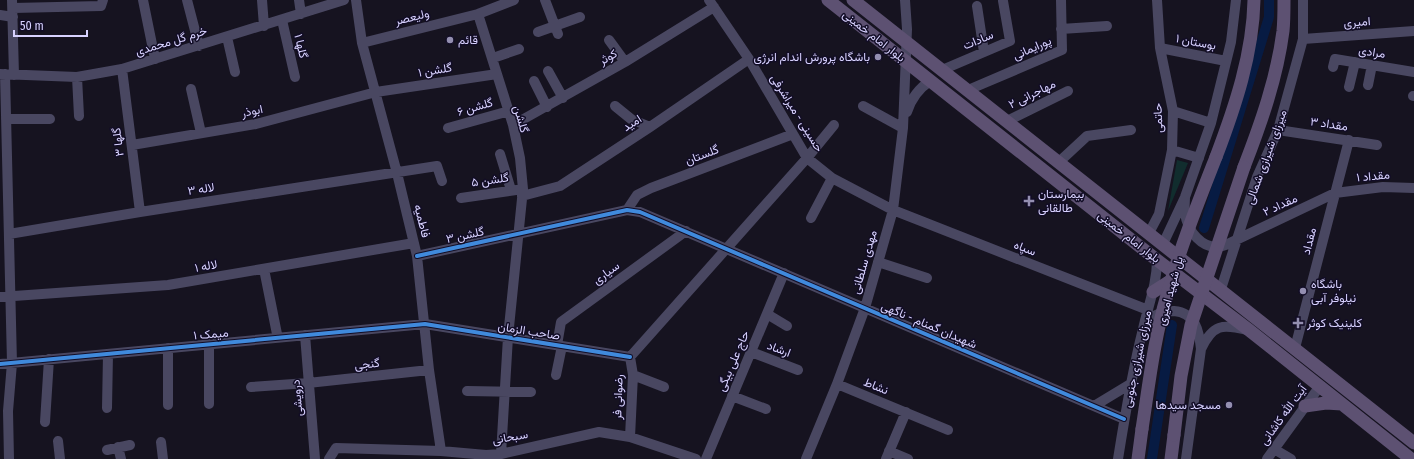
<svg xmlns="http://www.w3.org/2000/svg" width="1414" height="459" viewBox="0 0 1414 459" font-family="'Fira Sans Condensed',Vazirmatn,sans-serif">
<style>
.green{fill:#112d2e}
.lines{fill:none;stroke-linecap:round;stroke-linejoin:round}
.canal{stroke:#071b43;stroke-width:10}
.minor{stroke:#494761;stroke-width:10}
.major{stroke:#5d5172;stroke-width:13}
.major-bridge{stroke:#5d5172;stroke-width:13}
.cycleway-casing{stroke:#120d26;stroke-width:6}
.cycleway{stroke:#408adc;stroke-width:4}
.poi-dot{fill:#948fb1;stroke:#120d26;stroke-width:1.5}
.labels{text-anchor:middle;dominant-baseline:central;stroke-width:3;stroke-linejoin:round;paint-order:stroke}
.street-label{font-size:12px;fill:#d8d2ff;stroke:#120d26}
.poi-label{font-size:12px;fill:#d8d2ff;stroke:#120d26;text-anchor:start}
</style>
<rect width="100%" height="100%" fill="#161320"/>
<!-- green -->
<path class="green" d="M 1177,160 L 1188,163 L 1168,211 Z"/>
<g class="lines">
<!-- canal -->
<path class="canal" d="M 1204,228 L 1269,17 L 1269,0
M 1152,459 L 1172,325"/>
<!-- minor -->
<path class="minor" d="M 12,0 L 14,75
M 143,0 L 155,59
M 187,0 L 199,46
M 262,0 L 264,26
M 299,0 L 301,14
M 356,0 L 362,43 L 397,173 L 417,256 L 429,370 L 441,451
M 545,0 L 558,34
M 709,0 L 749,59 L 807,158 L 832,178 L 893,210 L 1148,310
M 977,6 L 984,52
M 13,8 L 101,6 L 103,0
M 478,14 L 513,125 L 520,158 L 523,189 L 508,337 L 501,454
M 0,15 L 13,17
M 282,20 L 295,77
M 1061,29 L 1107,26
M 538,32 L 580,17
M 227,37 L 235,72
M 1303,39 L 1414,31
M 609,40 L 625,62
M 362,43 L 478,14 L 514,0
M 1160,48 L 1226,61
M 493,58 L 519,49
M 1333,67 L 1335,59 L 1414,72
M 122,69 L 140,212
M 942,70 L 1010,41 L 1003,1
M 548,71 L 563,98
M 0,74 L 77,77 L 122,69 L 344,0
M 5,74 L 12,363 L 8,411 L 9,459
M 77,77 L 79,116
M 534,81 L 547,107
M 1368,85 L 1372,65
M 1349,87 L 1355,62
M 191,89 L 201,133
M 968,90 L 1062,50 L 1061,0
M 1413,96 L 1414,96
M 615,106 L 631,119 L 650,127
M 863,106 L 903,128
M 1173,111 L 1211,123
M 907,112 C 911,99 918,89 930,81
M 6,119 L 50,119
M 1007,121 L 1068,91
M 513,125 L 625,62 L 714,7
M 448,128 L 509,111
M 1278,130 L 1377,145
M 132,145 L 256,124 L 376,92 L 497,74
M 1172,150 L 1199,158
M 500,154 L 511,190
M 1059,162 L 1087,136 L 1131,130
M 522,196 L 560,186 L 650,127 L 749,59
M 1185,197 C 1185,202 1184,208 1185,213 C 1187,230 1202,251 1222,246 C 1227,245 1232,242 1236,240 L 1335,193 L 1383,187 L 1414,188
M 461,198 L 523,189
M 627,210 L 637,195 L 651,188 L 793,134
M 811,218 L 832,178
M 1149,233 L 1159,214 L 1172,150 L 1173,111 L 1160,48 L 1157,0
M 9,234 L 140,212 L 437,166 L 442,181
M 1163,244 L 1185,197 L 1211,123 L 1231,42 L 1236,0
M 417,256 L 627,210 L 640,212 L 1124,419
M 878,262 L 927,278
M 264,269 L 277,334
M 1221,289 L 1257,177 L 1278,130 L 1303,39 L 1303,0
M 0,297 L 168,285 L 414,243
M 767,314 L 787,326
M 1143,329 C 1147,324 1151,319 1156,315 C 1161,312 1168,311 1174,311 C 1196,313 1199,331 1201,349
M 305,335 L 315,459
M 209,344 L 209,404
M 557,345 L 561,322 L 686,231
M 1295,348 L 1349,140
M 751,352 L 798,370
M 630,357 L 807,158 L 834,125
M 0,364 L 425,324 L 630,357
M 556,375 L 562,346
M 633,375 L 664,387
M 837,384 L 948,430
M 251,387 L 308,383 L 429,370
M 467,391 L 531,392
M 732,396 L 766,409
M 168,405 L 168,348
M 1094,406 L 1132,383
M 107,408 L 108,354
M 45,422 L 49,359
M 630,437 L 633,375 L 630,357
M 58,441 L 60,459
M 161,442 L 163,459
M 118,447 L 121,459
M 1274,449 L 1291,459
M 107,450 L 130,445
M 889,451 L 908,459
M 329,459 L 336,448 L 441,451 L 486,455 L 501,454 L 599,432 L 630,437 L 696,459
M 706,459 L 784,273
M 806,459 L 837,384 L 865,308 L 893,210 L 903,128 L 907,29 L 905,0
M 886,459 L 906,412
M 1118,459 C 1125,415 1132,372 1143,329 C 1148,306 1157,284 1157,260
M 1186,459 L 1201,349 C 1213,324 1222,324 1247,330
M 1267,459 L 1320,386"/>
<!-- major -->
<path class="major" d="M 828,0 L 1157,260 L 1249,330 L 1411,459
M 853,0 L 1414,443
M 1216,157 C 1235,107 1253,54 1254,0
M 1244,167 C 1261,123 1277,78 1283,31 C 1284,21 1284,10 1284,0
M 1153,292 L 1178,276
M 1305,406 L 1326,403 L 1342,404
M 1138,459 L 1142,429
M 1171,459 L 1174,435"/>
<!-- major-bridge -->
<path class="major-bridge" d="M 1142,429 C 1149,384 1154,339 1167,295 C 1180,248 1198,203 1216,157
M 1174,435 L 1181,376 L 1191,325 L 1244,167"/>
<defs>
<path id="cycleway" d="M 417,256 L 627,210 L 640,212 L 1124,419
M 0,364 L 425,324 L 630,357"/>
</defs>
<!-- cycleway casing -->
<use href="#cycleway" class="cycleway-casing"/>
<!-- cycleway -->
<use href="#cycleway" class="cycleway"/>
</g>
<!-- markers -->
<g class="poi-dot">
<circle cx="450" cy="40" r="4"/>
<circle cx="878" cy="57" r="4"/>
<path d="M1027 195h4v4h4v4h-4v4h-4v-4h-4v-4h4z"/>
<circle cx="1303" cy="291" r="4"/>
<path d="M1296 317h4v4h4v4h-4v4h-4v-4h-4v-4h4z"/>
<circle cx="1229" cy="405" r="4"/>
</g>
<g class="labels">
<!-- street labels -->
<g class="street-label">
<text transform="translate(412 17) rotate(-14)">ولیعصر</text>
<text transform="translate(1357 22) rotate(-4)">امیری</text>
<text transform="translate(874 36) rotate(38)">بلوار امام خمینی</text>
<text transform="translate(978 40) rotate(-23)">سادات</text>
<text transform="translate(171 41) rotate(-17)">خرم گل محمدی</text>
<text transform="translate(1196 42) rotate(11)">بوستان ۱</text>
<text transform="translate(301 46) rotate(77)">گلها ۱</text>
<text transform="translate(1032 48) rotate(-24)">پورایمانی</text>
<text transform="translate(1372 52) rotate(9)">مرادی</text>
<text transform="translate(608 57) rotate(-30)">کوثر</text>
<text transform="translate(435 70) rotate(-9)">گلشن ۱</text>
<text transform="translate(1032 94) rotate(-26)">مهاجرانی ۲</text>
<text transform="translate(475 107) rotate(-16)">گلشن ۶</text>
<text transform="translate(252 111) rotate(-12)">ابوذر</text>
<text transform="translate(797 113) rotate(58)">حسینی - میراشرفی</text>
<text transform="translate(1158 118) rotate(-92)">حاتمی</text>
<text transform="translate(521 119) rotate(74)">گلشن</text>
<text transform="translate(632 123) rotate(-33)">امید</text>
<text transform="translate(1329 124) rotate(8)">مقداد ۳</text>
<text transform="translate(118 142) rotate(-97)">گلها ۳</text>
<text transform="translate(702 155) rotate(-21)">گلستان</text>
<text transform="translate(1266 157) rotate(-70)">میرزای شیرازی شمالی</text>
<text transform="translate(1373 176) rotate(-5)">مقداد ۱</text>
<text transform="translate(490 180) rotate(-8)">گلشن ۵</text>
<text transform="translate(201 189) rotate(-9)">لاله ۳</text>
<text transform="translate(1280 205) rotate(-25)">مقداد ۲</text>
<text transform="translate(422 221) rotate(76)">فاطمیه</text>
<text transform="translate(465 235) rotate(-12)">گلشن ۳</text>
<text transform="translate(1129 237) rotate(38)">بلوار امام خمینی</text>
<text transform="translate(1309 241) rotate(-76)">مقداد</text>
<text transform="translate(1025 248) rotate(21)">سپاه</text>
<text transform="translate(864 262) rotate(-74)">مهدی سلطانی</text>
<text transform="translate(206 266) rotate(-10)">لاله ۱</text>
<text transform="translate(606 273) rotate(-36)">سیاری</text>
<text transform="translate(1170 291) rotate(-75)">پل شهید امیری</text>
<text transform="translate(929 325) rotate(23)">شهیدان گمنام - ناگهی</text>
<text transform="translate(529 331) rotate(9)">صاحب الزمان</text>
<text transform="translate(211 334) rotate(-5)">میمک ۱</text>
<text transform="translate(779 349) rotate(21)">ارشاد</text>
<text transform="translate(1137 359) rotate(-78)">میرزای شیرازی جنوبی</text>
<text transform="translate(733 361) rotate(-67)">حاج علی بیگی</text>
<text transform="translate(367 364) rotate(-6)">گنجی</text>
<text transform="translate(876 386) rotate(22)">نشاط</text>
<text transform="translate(618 397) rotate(-88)">رضوانی فر</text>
<text transform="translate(297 398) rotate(-95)">درویشی</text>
<text transform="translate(1283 415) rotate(-54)">آیت الله کاشانی</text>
<text transform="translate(510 437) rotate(-10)">سبحانی</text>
</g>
<!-- poi labels -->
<g class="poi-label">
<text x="458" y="40">قائم</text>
<text x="870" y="57" text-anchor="end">باشگاه پرورش اندام انرژی</text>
<text x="1038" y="194">بیمارستان<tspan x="1038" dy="14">طالقانی</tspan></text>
<text x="1311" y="284">باشگاه<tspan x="1311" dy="14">نیلوفر آبی</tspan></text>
<text x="1307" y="323">کلینیک کوثر</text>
<text x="1221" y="405" text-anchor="end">مسجد سیدها</text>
</g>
</g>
<!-- scale -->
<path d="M14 30v6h73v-6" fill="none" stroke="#d8d2ff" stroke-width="2"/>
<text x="20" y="30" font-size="12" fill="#d8d2ff" stroke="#120d26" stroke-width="3" paint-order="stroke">50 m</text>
</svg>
